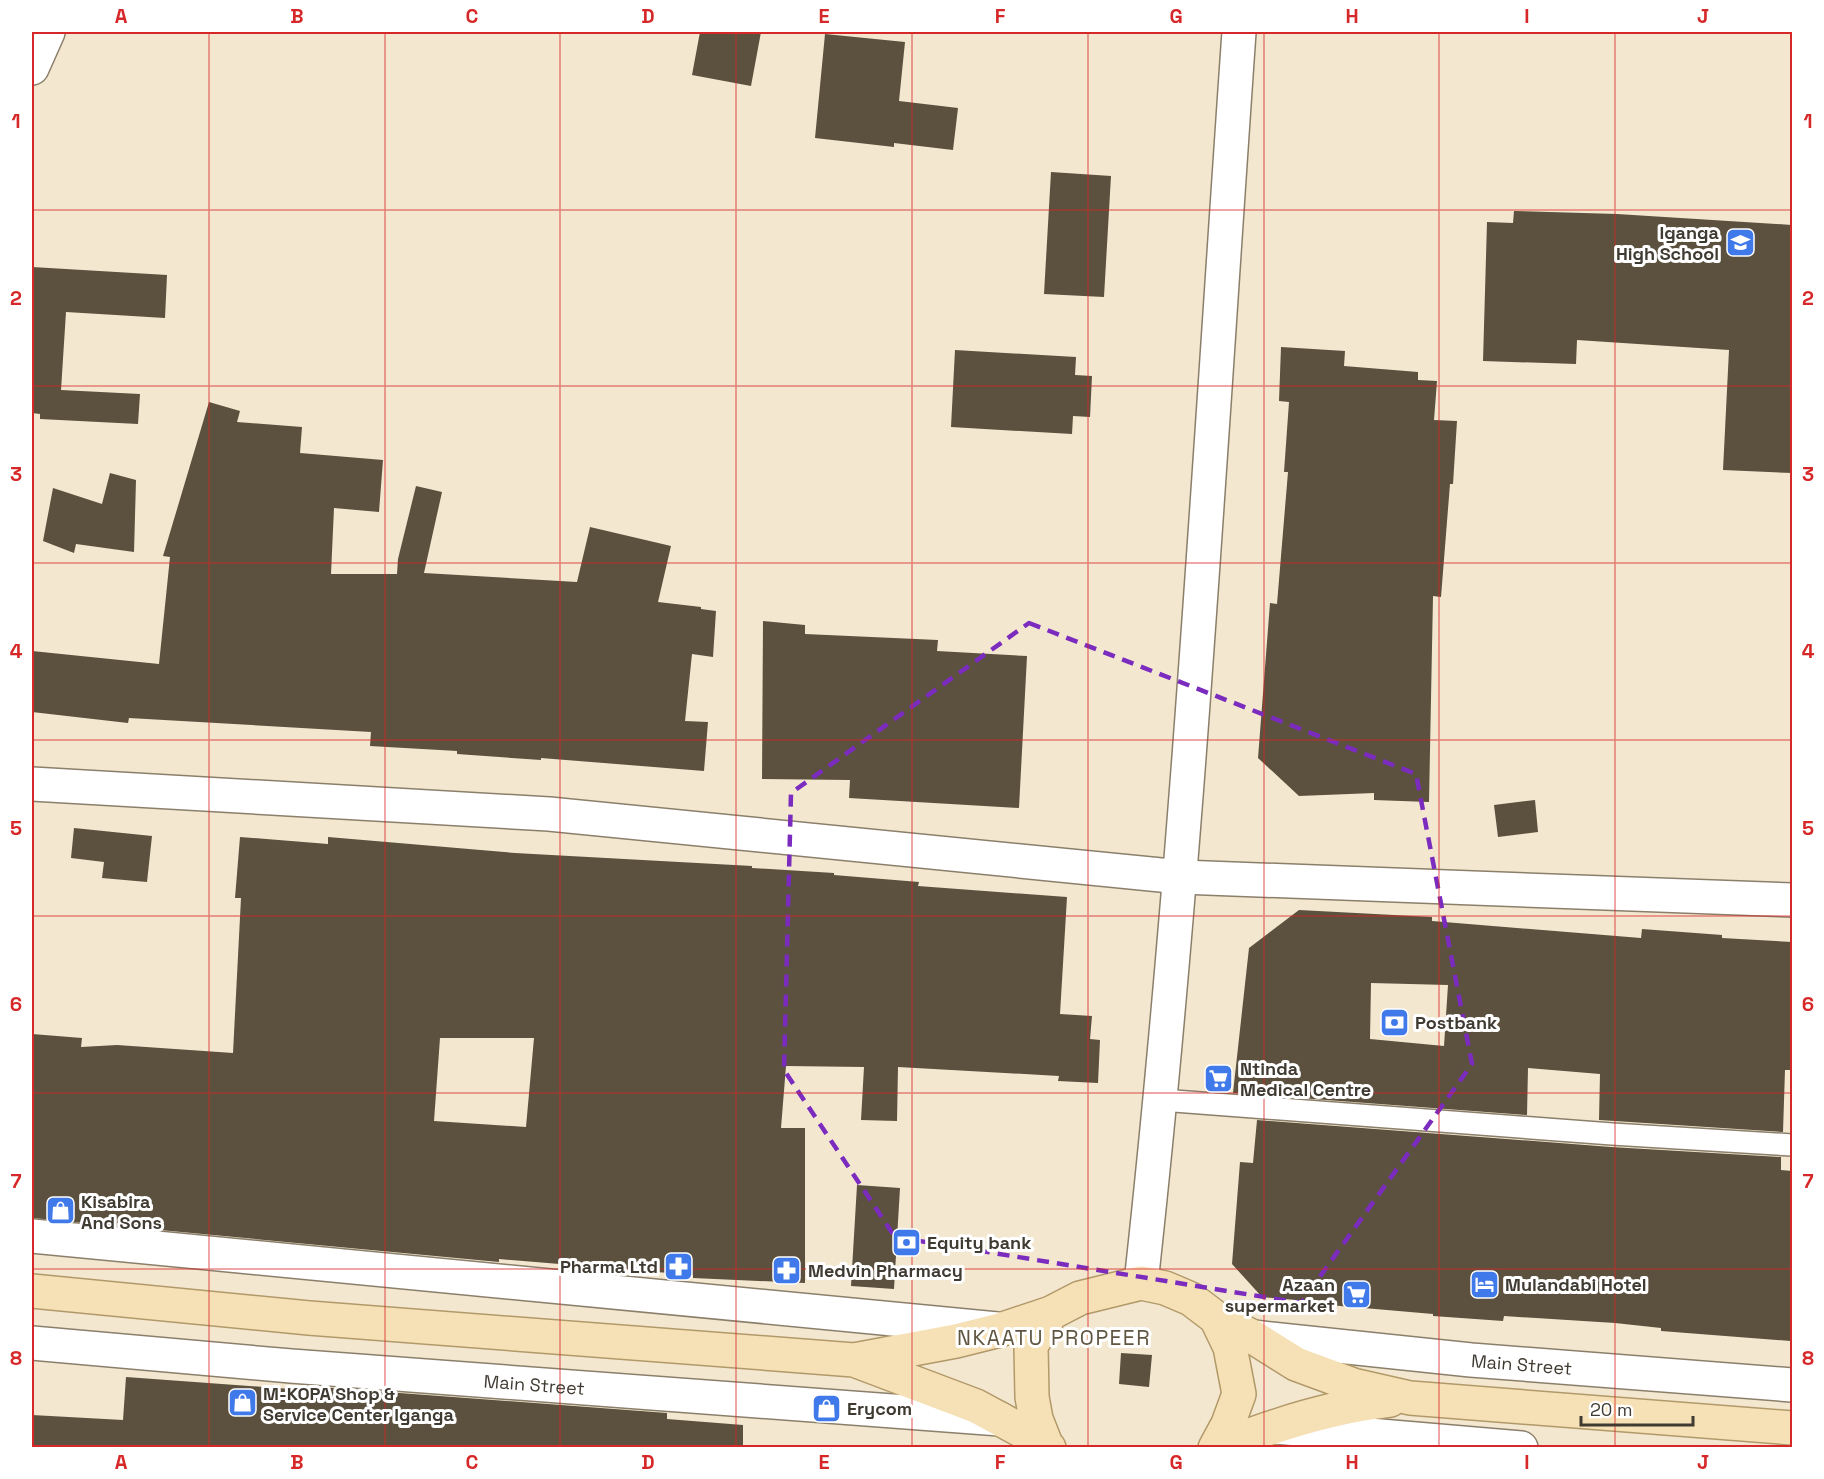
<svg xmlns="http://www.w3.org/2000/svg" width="1824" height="1479" viewBox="0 0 1824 1479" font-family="'Space Grotesk',sans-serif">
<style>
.building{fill:#5c513e;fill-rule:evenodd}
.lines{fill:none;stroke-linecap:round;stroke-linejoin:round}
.lane-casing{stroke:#8b7f6b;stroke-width:24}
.street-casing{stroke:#8b7f6b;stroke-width:36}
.primary-casing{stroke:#b29969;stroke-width:36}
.lane{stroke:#fff;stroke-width:21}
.street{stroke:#fff;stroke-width:33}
.primary{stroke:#f6e0b6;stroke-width:33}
.marked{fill:none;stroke:#7b2cbf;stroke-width:4.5;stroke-dasharray:12 8;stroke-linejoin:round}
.grid{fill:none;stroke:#d62828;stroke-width:1.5;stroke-opacity:0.55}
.labels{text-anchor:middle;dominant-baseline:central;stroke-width:6;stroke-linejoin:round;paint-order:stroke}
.poi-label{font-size:18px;font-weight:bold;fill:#403b32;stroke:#fff;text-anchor:start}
.street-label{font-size:18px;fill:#403b32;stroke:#fff}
.quarter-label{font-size:21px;letter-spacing:1.5px;fill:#5f5541;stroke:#fff}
.neatline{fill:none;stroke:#d62828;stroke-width:2}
.grid-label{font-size:20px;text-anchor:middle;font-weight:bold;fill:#d62828}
</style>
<rect width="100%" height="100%" fill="#f3e7d0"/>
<!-- building -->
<path class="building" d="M 700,32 L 761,32 L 751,86 L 692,75 Z
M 825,34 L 905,42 L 899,101 L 958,108 L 953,150 L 894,143 L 894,147 L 815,138 Z
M 1051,172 L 1111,176 L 1104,297 L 1044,294 Z
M 1514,211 L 1617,214 L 1792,225 L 1792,473 L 1723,470 L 1729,350 L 1577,340 L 1576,364 L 1483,361 L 1487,222 L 1513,223 Z
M 32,267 L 167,275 L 165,318 L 66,312 L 61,390 L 140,394 L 138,424 L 40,419 L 40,414 L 32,413 Z
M 1281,347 L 1345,351 L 1344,366 L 1418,372 L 1418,380 L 1437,381 L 1434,420 L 1457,421 L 1453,484 L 1450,484 L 1441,597 L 1433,596 L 1429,802 L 1374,800 L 1374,793 L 1299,796 L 1258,758 L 1270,603 L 1277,604 L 1288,472 L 1284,472 L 1289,402 L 1279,401 Z
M 955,350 L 1076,357 L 1075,375 L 1092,376 L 1090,417 L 1073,416 L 1072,434 L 951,427 Z
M 209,402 L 240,411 L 237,422 L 302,427 L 300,453 L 383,460 L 379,512 L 334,508 L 331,574 L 397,574 L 398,559 L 416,486 L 442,492 L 424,573 L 577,582 L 590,527 L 671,546 L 658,602 L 701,607 L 701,609 L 716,611 L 713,657 L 692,654 L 685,721 L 708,722 L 704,771 L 541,758 L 541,760 L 457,754 L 457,751 L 370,746 L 371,732 L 129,718 L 128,723 L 32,712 L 32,651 L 159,664 L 170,557 L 163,556 Z
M 110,473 L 136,480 L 134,552 L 76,544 L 74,553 L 43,541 L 53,488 L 102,504 Z
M 763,621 L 805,625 L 805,634 L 938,640 L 937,651 L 1027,656 L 1019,808 L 849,798 L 850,780 L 762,779 Z
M 1535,800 L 1538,832 L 1498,837 L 1494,805 Z
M 74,828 L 152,836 L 147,882 L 102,878 L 104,862 L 71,858 Z
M 240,837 L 328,844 L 328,837 L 515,853 L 752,866 L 752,868 L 834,873 L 834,875 L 919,882 L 918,886 L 1067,897 L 1060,1014 L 1092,1016 L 1090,1039 L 1100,1040 L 1098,1083 L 1058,1081 L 1059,1076 L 898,1067 L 897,1121 L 861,1120 L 864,1067 L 786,1066 L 781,1128 L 805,1128 L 805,1283 L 693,1278 L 693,1275 L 499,1259 L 499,1262 L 32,1218 L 32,1034 L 82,1038 L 81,1047 L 117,1045 L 233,1053 L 241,898 L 235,898 ZM 440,1038 L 534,1038 L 526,1127 L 434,1121 Z
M 1299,910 L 1432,917 L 1432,921 L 1641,938 L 1642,929 L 1722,935 L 1722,938 L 1792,942 L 1792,1070 L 1785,1070 L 1783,1132 L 1599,1120 L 1600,1074 L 1528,1068 L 1527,1115 L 1233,1093 L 1249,948 ZM 1371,983 L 1448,985 L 1444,1046 L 1370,1039 Z
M 1257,1120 L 1611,1147 L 1781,1157 L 1781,1170 L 1792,1171 L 1791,1341 L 1661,1331 L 1661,1328 L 1615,1323 L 1504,1316 L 1503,1321 L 1433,1316 L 1433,1314 L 1329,1305 L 1330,1303 L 1262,1297 L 1232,1264 L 1240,1162 L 1253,1163 Z
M 857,1185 L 900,1188 L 894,1289 L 851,1286 Z
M 1121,1353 L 1152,1355 L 1149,1387 L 1119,1384 Z
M 126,1377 L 318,1391 L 319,1387 L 667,1413 L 667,1419 L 743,1425 L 743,1448 L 32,1448 L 32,1415 L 123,1420 Z"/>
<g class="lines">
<defs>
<path id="lane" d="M 1161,1100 L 1612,1134 L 1792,1145"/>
<g id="street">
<path d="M 32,68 L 48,32"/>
<path d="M 32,784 L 549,814 L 1181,877 L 1792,900"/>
<path d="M 32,1236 L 997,1329"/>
<path d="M 1141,1283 C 1187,867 1210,449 1239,32"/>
<path id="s1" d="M 1253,1337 L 1471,1360 L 1792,1385"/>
<path id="s2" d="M 32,1343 L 291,1366 L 1000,1419"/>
<path d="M 1275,1427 L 1521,1448"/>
</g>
<path id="primary" d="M 32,1291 L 309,1318 L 854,1360 L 956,1341 L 1000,1330 L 1051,1313
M 1216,1318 L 1253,1337 L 1296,1364 L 1353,1385 L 1410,1398 L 1792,1428
M 854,1360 L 976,1406 L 1024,1432 L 1049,1448
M 1047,1447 L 1036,1419 L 1032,1397 L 1031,1346 L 1051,1313 L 1080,1298 L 1141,1283 L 1165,1288 L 1191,1299 L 1216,1318 L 1230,1347 L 1239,1394 L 1228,1424 L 1215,1448
M 1217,1448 C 1273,1425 1330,1407 1390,1400"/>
</defs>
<!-- lane casing -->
<use href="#lane" class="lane-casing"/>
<!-- street casing -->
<use href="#street" class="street-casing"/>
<!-- primary casing -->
<use href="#primary" class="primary-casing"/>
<!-- lane -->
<use href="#lane" class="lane"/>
<!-- street -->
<use href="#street" class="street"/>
<!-- primary -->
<use href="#primary" class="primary"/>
</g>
<!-- marked area -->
<path class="marked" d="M 1029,623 L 1416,774 L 1472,1064 L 1301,1303 L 895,1237 L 784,1070 L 791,793 Z"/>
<!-- grid -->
<path class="grid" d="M 209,32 L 209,1448M 385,32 L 385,1448M 560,32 L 560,1448M 736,32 L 736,1448M 912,32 L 912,1448M 1088,32 L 1088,1448M 1264,32 L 1264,1448M 1439,32 L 1439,1448M 1615,32 L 1615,1448M 32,210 L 1792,210M 32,386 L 1792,386M 32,563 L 1792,563M 32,740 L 1792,740M 32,916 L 1792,916M 32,1093 L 1792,1093M 32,1269 L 1792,1269"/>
<!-- icons -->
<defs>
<symbol id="school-square" viewBox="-11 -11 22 22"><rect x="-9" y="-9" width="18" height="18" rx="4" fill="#4079e9" stroke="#fff"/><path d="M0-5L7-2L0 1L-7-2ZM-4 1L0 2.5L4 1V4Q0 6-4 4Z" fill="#fff"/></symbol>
<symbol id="bank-square" viewBox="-11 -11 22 22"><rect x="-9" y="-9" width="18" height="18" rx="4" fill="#4079e9" stroke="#fff"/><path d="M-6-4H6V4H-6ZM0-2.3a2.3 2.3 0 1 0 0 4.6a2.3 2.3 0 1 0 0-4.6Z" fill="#fff"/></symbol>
<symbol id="supermarket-square" viewBox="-11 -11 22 22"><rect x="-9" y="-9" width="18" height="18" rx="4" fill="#4079e9" stroke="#fff"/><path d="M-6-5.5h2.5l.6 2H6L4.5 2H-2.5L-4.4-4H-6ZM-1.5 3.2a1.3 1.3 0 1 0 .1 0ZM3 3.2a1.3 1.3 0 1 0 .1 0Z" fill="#fff"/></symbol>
<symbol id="shop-square" viewBox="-11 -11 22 22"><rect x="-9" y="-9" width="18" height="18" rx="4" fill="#4079e9" stroke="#fff"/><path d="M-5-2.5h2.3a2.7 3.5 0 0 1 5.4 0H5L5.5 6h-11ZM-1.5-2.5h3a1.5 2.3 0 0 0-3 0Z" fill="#fff"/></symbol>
<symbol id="pharmacy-square" viewBox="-11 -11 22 22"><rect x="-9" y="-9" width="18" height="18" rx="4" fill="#4079e9" stroke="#fff"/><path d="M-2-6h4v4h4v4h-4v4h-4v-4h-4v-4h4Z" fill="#fff"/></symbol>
<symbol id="hotel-square" viewBox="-11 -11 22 22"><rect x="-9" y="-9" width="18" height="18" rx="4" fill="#4079e9" stroke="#fff"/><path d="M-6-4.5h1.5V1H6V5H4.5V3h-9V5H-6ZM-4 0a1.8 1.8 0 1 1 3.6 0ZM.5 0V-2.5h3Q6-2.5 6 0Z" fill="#fff"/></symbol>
</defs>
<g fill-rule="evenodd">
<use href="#school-square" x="1724" y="226" width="33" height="33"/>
<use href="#bank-square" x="1378" y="1006" width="33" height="33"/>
<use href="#supermarket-square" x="1202" y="1062" width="33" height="33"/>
<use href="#shop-square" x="44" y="1194" width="33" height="33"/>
<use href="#bank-square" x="890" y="1226" width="33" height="33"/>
<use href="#pharmacy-square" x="662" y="1250" width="33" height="33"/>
<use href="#pharmacy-square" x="770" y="1254" width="33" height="33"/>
<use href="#hotel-square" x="1468" y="1268" width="33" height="33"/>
<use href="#supermarket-square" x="1340" y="1278" width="33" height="33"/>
<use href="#shop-square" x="226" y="1386" width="33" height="33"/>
<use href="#shop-square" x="810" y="1392" width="33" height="33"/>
</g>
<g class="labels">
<!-- poi labels -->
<g class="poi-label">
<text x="1719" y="232" text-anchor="end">Iganga<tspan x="1719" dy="21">High School</tspan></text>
<text x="1415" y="1022">Postbank</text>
<text x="1240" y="1068">Ntinda<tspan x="1240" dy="21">Medical Centre</tspan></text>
<text x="81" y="1201">Kisabira<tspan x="81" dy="21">And Sons</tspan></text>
<text x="927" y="1242">Equity bank</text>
<text x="658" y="1266" text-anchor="end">Pharma Ltd</text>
<text x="808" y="1270">Medvin Pharmacy</text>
<text x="1335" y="1284" text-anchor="end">Azaan<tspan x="1335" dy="21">supermarket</tspan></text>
<text x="1505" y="1284">Mulandabi Hotel</text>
<text x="263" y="1393">M-KOPA Shop &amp;<tspan x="263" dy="21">Service Center Iganga</tspan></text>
<text x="847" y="1408">Erycom</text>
</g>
<!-- street labels -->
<g class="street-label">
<text stroke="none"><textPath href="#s1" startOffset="270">Main Street</textPath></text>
<text stroke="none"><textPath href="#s2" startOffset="504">Main Street</textPath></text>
</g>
<!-- quarter labels -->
<g class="quarter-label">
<text x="1054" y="1337">NKAATU PROPEER</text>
</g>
</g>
<!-- border -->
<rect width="1824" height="1479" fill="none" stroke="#ffffff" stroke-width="66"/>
<!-- scale -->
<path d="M1581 1416v9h112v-9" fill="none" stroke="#403b32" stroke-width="3"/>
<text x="1590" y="1416" font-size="18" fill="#403b32" stroke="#ffffff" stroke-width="4.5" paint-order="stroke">20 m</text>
<rect x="33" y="33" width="1758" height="1413" class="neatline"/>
<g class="grid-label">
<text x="121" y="23">A</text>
<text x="297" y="23">B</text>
<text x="472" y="23">C</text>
<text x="648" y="23">D</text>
<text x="824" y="23">E</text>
<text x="1000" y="23">F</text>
<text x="1176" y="23">G</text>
<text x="1352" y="23">H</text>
<text x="1527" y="23">I</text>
<text x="1703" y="23">J</text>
<text x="16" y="128">1</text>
<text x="1808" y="128">1</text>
<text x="16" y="305">2</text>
<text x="1808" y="305">2</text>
<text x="16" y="481">3</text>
<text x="1808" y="481">3</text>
<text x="16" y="658">4</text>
<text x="1808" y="658">4</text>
<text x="16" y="835">5</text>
<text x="1808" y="835">5</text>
<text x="16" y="1011">6</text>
<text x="1808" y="1011">6</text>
<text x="16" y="1188">7</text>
<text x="1808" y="1188">7</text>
<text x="16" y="1365">8</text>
<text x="1808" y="1365">8</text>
<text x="121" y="1469">A</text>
<text x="297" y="1469">B</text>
<text x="472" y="1469">C</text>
<text x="648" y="1469">D</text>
<text x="824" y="1469">E</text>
<text x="1000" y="1469">F</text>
<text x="1176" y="1469">G</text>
<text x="1352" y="1469">H</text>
<text x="1527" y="1469">I</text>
<text x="1703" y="1469">J</text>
</g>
</svg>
